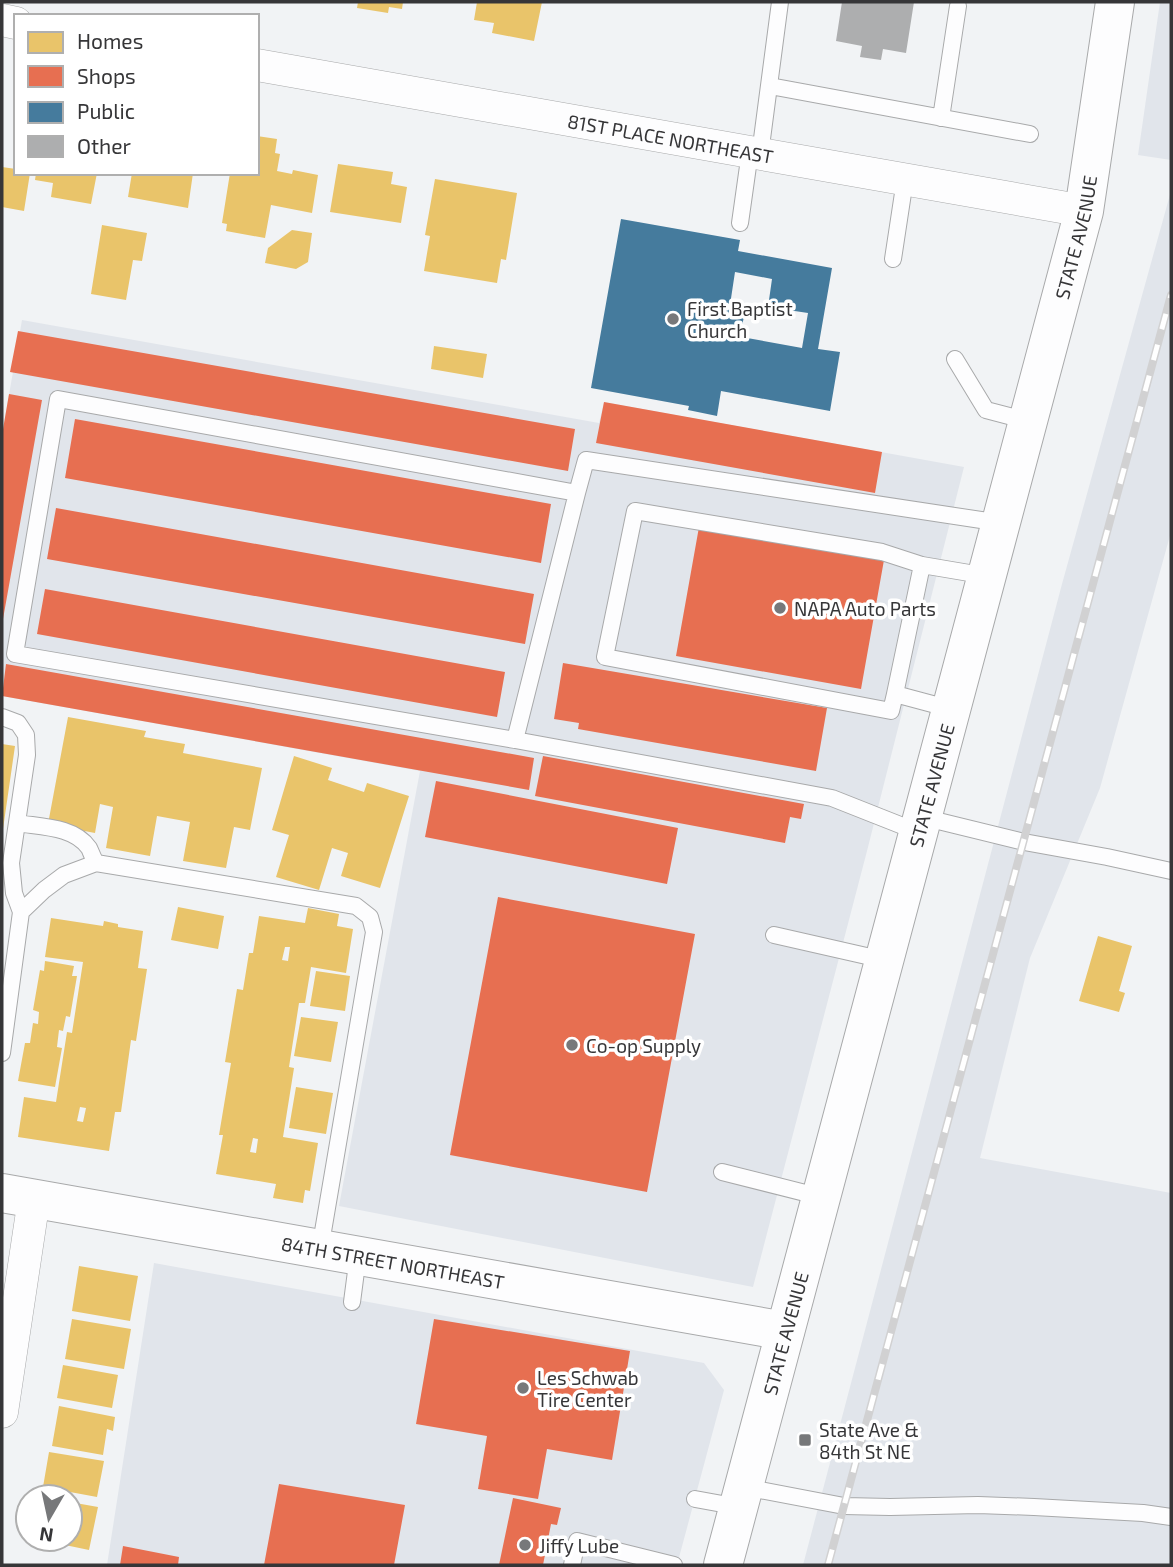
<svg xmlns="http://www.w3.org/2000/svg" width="1173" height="1567" viewBox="0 0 1173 1567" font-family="'Exo 2',sans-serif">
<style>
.built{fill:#e1e5eb}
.homes{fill:#e9c46a;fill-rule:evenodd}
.shops{fill:#e76f51}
.public{fill:#457b9d;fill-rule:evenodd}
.building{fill:#adaeaf}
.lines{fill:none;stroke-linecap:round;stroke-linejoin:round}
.lane-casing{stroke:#a8a9aa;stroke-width:18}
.street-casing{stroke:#a8a9aa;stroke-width:33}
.secondary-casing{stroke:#a8a9aa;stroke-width:40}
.primary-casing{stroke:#a8a9aa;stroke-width:40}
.lane{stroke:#fdfdfe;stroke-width:16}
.street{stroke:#fdfdfe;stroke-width:32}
.secondary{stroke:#fdfdfe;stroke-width:38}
.primary{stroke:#fdfdfe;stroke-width:38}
.rail-casing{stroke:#d1d1d2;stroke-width:8}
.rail{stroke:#fff;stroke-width:5;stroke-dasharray:16;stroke-linecap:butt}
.poi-dot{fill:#77787a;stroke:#fff;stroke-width:2.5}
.labels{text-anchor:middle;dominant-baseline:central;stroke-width:7;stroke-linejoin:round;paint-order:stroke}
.street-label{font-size:19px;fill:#363638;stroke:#fff}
.poi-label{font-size:19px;fill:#363638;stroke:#fff;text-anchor:start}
</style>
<rect width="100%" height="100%" fill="#f1f3f5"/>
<!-- built -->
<path class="built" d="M 1160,2 L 1171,2 L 1171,160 L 1138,155 Z
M 1171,191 L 1171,532 L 1100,788 L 1030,958 L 980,1158 L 1171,1193 L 1171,1565 L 803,1565 L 1062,584 Z
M 22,320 L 599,423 L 604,402 L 964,467 L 867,851 L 753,1287 L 339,1206 L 420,771 L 2,696 L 2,435 Z
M 154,1263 L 704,1363 L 724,1390 L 677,1565 L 107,1565 Z"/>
<!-- homes -->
<path class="homes" d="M 358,2 L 403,2 L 402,9 L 389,7 L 388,13 L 357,8 Z
M 477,2 L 542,2 L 534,41 L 492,33 L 494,23 L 474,20 Z
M 257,136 L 277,139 L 275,153 L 280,154 L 277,171 L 292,174 L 293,170 L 318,175 L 312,213 L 271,205 L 265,238 L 226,231 L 227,224 L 222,223 L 230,173 L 257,173 Z
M 338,164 L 393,172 L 391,184 L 407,187 L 401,223 L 330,212 Z
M 2,167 L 16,169 L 16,173 L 30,173 L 24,211 L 2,207 Z
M 36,173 L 97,173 L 91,204 L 51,197 L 53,183 L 35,180 Z
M 132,173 L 193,173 L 188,208 L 128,197 Z
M 435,179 L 517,193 L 506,260 L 501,259 L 497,283 L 424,271 L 430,236 L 425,235 Z
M 102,225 L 147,233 L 142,261 L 133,260 L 126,300 L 91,294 Z
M 292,230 L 312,233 L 308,262 L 296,269 L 265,263 L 268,248 Z
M 434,346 L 487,354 L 483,378 L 431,369 Z
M 68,717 L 146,731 L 144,737 L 185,744 L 183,753 L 262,768 L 250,830 L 234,827 L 226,868 L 183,861 L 190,822 L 157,816 L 150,856 L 106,848 L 113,807 L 100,804 L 95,833 L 48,824 Z
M 2,744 L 15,746 L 3,829 L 2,829 Z
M 294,756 L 332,768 L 328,780 L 364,792 L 367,783 L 409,796 L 380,888 L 341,876 L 348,853 L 332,848 L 319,890 L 276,877 L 289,835 L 272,830 Z
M 178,907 L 224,916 L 218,949 L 171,940 Z
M 308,908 L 339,914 L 337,926 L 353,929 L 346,973 L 311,967 L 305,1003 L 299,1003 L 289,1067 L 294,1068 L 283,1137 L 318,1143 L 310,1191 L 305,1190 L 303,1203 L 273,1198 L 276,1184 L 216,1174 L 223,1135 L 219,1135 L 231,1063 L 225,1062 L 237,989 L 243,990 L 249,953 L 253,953 L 259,916 L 305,923 ZM 285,947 L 290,947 L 288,961 L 282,960 ZM 253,1138 L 258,1139 L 256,1153 L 250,1152 Z
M 51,918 L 103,926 L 104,921 L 118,924 L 118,927 L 143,931 L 138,968 L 147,969 L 136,1041 L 131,1040 L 121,1112 L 115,1112 L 109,1151 L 18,1137 L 24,1097 L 56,1102 L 67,1032 L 72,1033 L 83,962 L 45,957 ZM 80,1107 L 86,1108 L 83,1122 L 77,1121 Z
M 1098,936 L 1132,946 L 1119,991 L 1125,993 L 1119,1012 L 1079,1001 Z
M 45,961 L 74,966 L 72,976 L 77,976 L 70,1017 L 66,1016 L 63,1031 L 59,1030 L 57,1047 L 62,1048 L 55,1087 L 18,1081 L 25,1043 L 30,1043 L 33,1023 L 38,1024 L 39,1012 L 33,1010 L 40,970 L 44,971 Z
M 316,971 L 350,976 L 345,1011 L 310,1006 Z
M 301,1017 L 338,1022 L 331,1062 L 294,1056 Z
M 296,1087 L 333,1093 L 326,1134 L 289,1128 Z
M 79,1266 L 138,1276 L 130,1321 L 72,1311 Z
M 72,1319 L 131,1329 L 124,1369 L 65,1359 Z
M 63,1365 L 118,1375 L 112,1408 L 57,1398 Z
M 59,1406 L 115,1417 L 113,1431 L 107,1429 L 103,1455 L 52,1446 Z
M 49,1452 L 104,1461 L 97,1497 L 43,1487 Z
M 70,1502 L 98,1507 L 89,1550 L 41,1540 L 41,1539 L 70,1539 Z"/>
<!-- shops -->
<path class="shops" d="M 18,331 L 575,429 L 568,471 L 10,372 Z
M 9,394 L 42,400 L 3,619 L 2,619 L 2,435 Z
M 604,402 L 882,452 L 875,493 L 596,443 Z
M 75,419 L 551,504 L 541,563 L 65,478 Z
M 56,508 L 534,594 L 525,644 L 47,559 Z
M 699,527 L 884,560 L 861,689 L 676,656 Z
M 45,589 L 505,672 L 497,717 L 37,634 Z
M 563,663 L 827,708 L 816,771 L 578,729 L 579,723 L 554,719 Z
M 6,664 L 534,758 L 529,790 L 2,696 Z
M 543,756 L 804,804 L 801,819 L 790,817 L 785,843 L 535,796 Z
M 436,781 L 678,828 L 667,884 L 425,837 Z
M 498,897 L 695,934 L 647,1192 L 450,1155 Z
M 434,1319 L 630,1351 L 612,1460 L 547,1449 L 538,1499 L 478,1489 L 487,1436 L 416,1424 Z
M 279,1484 L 405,1505 L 394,1565 L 264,1565 Z
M 513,1498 L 561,1508 L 557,1525 L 551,1524 L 543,1565 L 499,1565 Z
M 123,1546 L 179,1557 L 178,1565 L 120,1565 Z"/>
<!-- public -->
<path class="public" d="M 621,219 L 740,240 L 738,251 L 832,268 L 818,349 L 840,352 L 830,411 L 721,391 L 717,416 L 688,410 L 689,406 L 591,388 ZM 735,272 L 772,279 L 768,307 L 808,313 L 802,348 L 725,334 L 727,324 L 742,326 L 746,307 L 730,305 Z"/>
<!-- building -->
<path class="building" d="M 842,2 L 914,2 L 906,53 L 883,49 L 881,60 L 860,57 L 862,46 L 836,41 Z"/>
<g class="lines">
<defs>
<path id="lane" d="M 770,86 L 1030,134
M 941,118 L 958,6
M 760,154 L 780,2
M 740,223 L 750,152
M 893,259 L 905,180
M 955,359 L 986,410 L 1028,421
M 577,493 L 58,399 L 15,654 L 515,740 L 577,493 L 586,460 L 1001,523
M 895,694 L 891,711 L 605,657 L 635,511 L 882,552 L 922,565
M 951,709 L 895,694 L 922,565 L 987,576
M 2,717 L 18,723 L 26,735 L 27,755 L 11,863 L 14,893 L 21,912 L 2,1053
M 515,740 L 832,798 L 918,832
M 922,817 L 1024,842 L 1107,857 L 1171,871
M 17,823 C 40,827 74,826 89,848 C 91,852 93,858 96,863
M 21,912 L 44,890 L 64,875 L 96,863 L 356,906 L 370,917 L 374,932 L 320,1249
M 774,935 L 884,960
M 722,1172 L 821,1197
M 352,1302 L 358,1256
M 744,1487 L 844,1506 L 890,1507 L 978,1505 L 1034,1507 L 1143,1513 L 1171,1517
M 695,1499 L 739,1507
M 572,1565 L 577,1541 L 674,1565"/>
<g id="street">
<path d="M 2,20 L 16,23"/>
<path id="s1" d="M 257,65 L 1084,211"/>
<path d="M 2,1412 L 34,1199"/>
</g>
<g id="secondary">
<path id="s2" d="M 2,1193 L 785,1331"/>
</g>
<g id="primary">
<path id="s3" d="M 723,1565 L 1084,211 L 1115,2"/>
</g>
</defs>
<!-- lane casing -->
<use href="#lane" class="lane-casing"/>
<!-- street casing -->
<use href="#street" class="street-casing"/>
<!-- secondary casing -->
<use href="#secondary" class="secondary-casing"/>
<!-- primary casing -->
<use href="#primary" class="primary-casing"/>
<!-- lane -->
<use href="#lane" class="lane"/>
<!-- street -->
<use href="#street" class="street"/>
<!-- secondary -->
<use href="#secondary" class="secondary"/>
<!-- primary -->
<use href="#primary" class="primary"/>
<defs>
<path id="rail" d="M 828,1565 L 1171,295"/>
</defs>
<!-- rail casing -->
<use href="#rail" class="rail-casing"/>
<!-- rail -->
<use href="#rail" class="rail"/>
</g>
<!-- markers -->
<g class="poi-dot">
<circle cx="673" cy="319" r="7"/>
<circle cx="780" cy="608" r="7"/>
<circle cx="572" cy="1045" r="7"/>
<circle cx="523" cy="1388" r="7"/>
<rect x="798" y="1433" width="14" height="14" rx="3.5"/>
<circle cx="525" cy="1545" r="7"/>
</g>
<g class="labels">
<!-- street labels -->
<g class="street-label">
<text stroke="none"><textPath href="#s1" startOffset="420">81ST PLACE NORTHEAST</textPath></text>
<text stroke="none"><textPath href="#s3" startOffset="1374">STATE AVENUE</textPath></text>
<text stroke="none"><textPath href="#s3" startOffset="807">STATE AVENUE</textPath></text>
<text stroke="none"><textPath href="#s2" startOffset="397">84TH STREET NORTHEAST</textPath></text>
<text stroke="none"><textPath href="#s3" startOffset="240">STATE AVENUE</textPath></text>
</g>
<!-- poi labels -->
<g class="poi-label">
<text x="687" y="308">First Baptist<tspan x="687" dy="22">Church</tspan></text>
<text x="794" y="608">NAPA Auto Parts</text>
<text x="586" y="1045">Co-op Supply</text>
<text x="537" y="1377">Les Schwab<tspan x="537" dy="22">Tire Center</tspan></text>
<text x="819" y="1429">State Ave &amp;<tspan x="819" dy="22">84th St NE</tspan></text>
<text x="539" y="1545">Jiffy Lube</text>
</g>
</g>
<!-- border -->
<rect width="1173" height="1567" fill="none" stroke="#363638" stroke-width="7"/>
<!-- legend -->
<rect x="14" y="14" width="245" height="161" fill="#ffffff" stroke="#afafaf" stroke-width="2"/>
<rect x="28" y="32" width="35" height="21" fill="#e9c46a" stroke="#afafaf" stroke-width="2"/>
<text x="77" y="49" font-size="21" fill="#363638">Homes</text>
<rect x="28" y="66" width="35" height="21" fill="#e76f51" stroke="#afafaf" stroke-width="2"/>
<text x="77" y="84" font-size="21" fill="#363638">Shops</text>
<rect x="28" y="102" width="35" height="21" fill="#457b9d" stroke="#afafaf" stroke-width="2"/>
<text x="77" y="119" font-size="21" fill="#363638">Public</text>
<rect x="28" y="136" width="35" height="21" fill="#adaeaf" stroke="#afafaf" stroke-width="2"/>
<text x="77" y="154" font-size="21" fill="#363638">Other</text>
<!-- north arrow -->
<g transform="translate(49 1518) rotate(189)"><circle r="33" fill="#ffffff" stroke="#afafaf" stroke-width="2"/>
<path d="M0-5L12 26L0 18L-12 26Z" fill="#77787a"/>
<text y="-10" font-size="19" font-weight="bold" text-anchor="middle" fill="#363638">N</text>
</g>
</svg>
